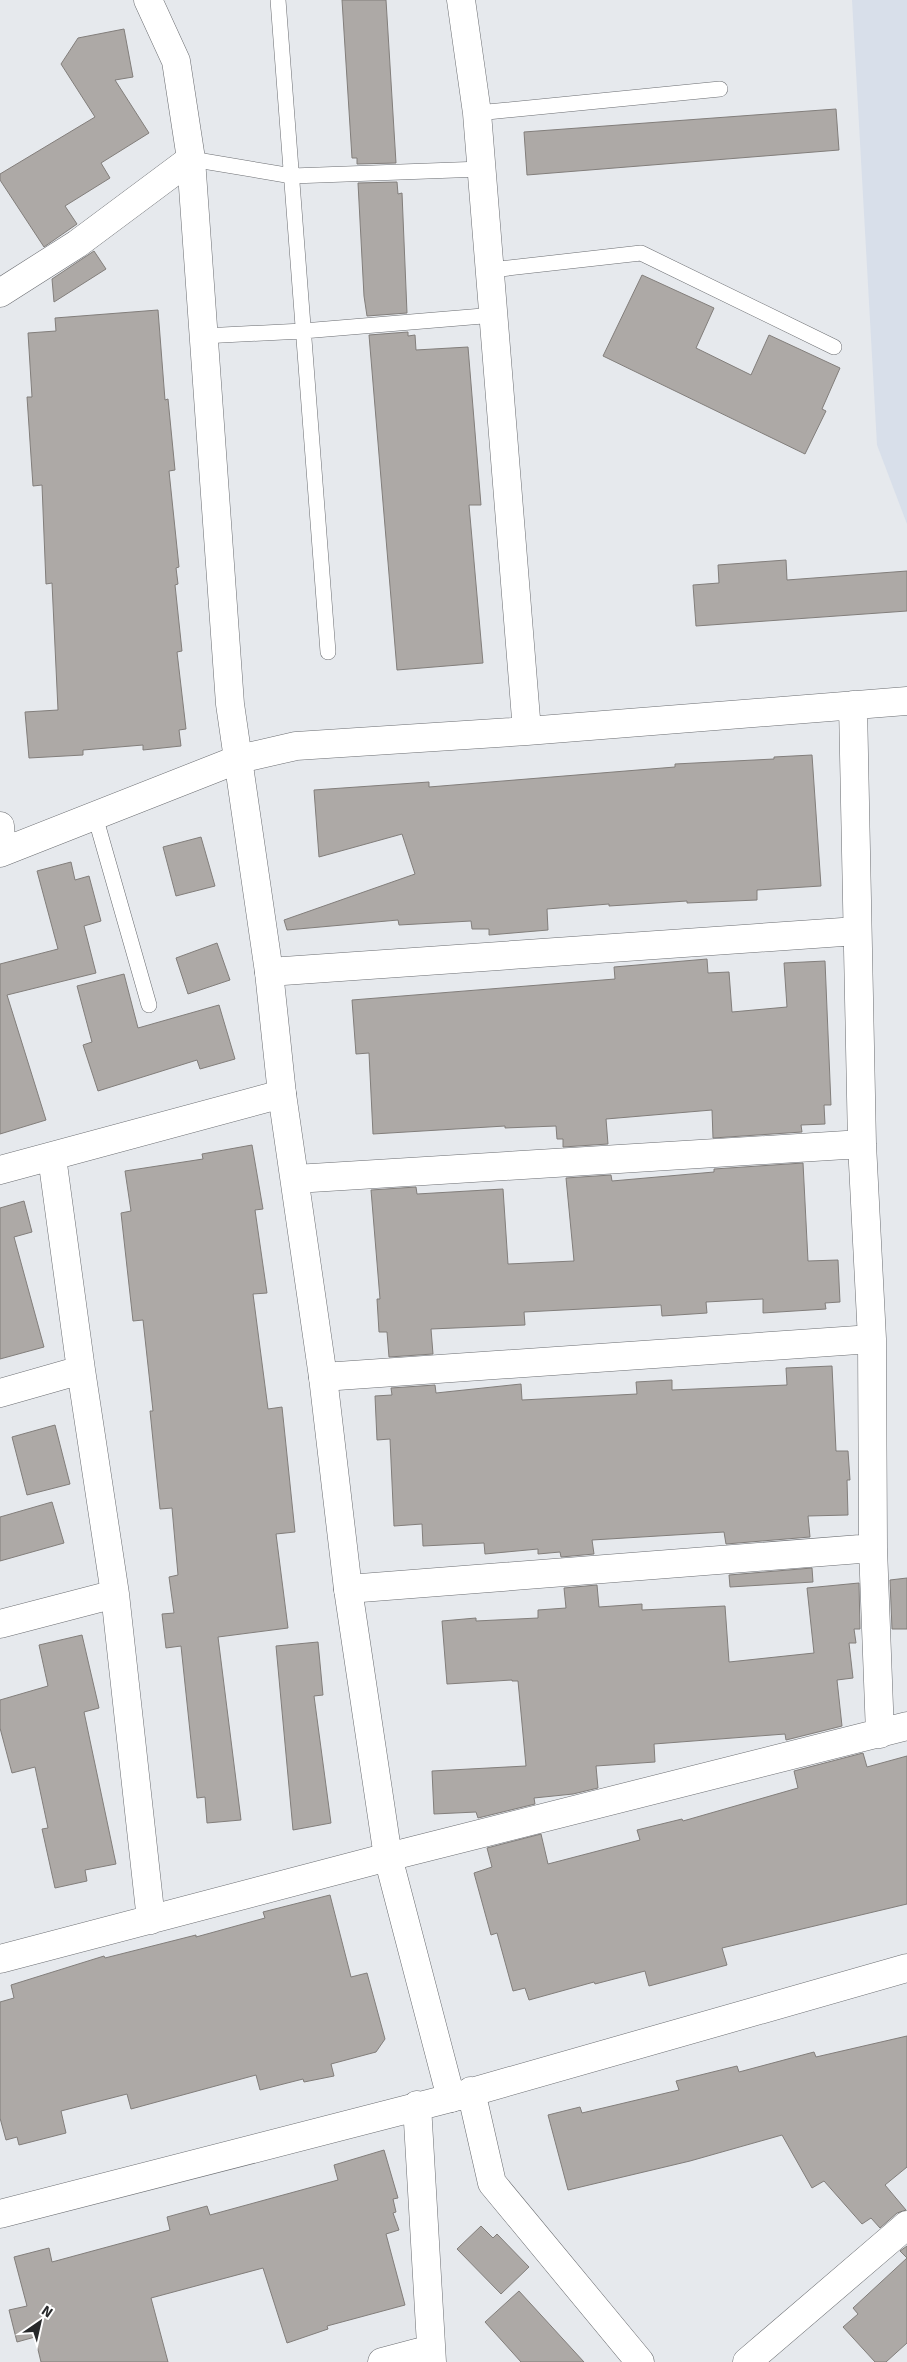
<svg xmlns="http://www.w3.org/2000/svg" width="907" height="2362" viewBox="0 0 907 2362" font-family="Signika,sans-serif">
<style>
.built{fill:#d8dfea}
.building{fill:#ada9a6;stroke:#827e7b}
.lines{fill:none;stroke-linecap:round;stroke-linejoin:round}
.lane-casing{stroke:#6b6d71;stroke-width:16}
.street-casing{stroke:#6b6d71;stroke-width:29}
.secondary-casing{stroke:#6b6d71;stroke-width:29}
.lane{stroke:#fff;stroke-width:15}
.street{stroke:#fff;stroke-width:28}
.secondary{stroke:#fff;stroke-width:28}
</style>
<rect width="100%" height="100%" fill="#e6e9ed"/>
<!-- built -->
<path class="built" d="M 852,0 L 907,0 L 907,524 L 877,445 Z"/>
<!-- building -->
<path class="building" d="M 342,0 L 386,0 L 396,163 L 357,164 L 357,158 L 352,158 Z
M 124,29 L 133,77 L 115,80 L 149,133 L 101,163 L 110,178 L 65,206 L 77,224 L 44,247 L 0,180 L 0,174 L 95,117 L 61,64 L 78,38 Z
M 836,109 L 839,150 L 527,175 L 524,132 Z
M 397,182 L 398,194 L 402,193 L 407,313 L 367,316 L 364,296 L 358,183 Z
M 94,251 L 106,269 L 54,302 L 52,279 Z
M 642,275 L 714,308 L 696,348 L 751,375 L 769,335 L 840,368 L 822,409 L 826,411 L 805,454 L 603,356 Z
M 158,310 L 165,400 L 168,399 L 175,470 L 169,471 L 179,567 L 176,568 L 178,584 L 175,585 L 182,651 L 177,652 L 186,729 L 179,730 L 181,746 L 143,750 L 143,745 L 83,750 L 83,755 L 29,758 L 25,712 L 58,710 L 52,583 L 46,584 L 42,485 L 33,486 L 27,397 L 32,397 L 28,333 L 56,331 L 55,318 Z
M 408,332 L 408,336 L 415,335 L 416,350 L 468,347 L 481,505 L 469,505 L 483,663 L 397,670 L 369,335 Z
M 786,560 L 787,580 L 907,571 L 907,611 L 696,626 L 693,585 L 719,583 L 718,565 Z
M 812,755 L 821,886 L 757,890 L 757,900 L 687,903 L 687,901 L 609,906 L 609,904 L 547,909 L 548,930 L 489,935 L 489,929 L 472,929 L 471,921 L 399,925 L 398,920 L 287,930 L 284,920 L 415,874 L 402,834 L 319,857 L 314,790 L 429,782 L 429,787 L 675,767 L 675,764 L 774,759 L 774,757 Z
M 201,837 L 215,886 L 176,896 L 163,847 Z
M 71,862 L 75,880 L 89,876 L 101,921 L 84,926 L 96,973 L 7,995 L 46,1120 L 0,1134 L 0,964 L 58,949 L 37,871 Z
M 217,943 L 230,980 L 188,994 L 176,958 Z
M 707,959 L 708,973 L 729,972 L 732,1012 L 787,1007 L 784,963 L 825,961 L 831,1105 L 824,1105 L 825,1124 L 801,1125 L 802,1132 L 713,1138 L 712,1110 L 606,1119 L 608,1144 L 563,1147 L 563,1139 L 557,1139 L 556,1126 L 505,1128 L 505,1126 L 373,1134 L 369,1053 L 356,1054 L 352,1000 L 615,979 L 614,967 Z
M 124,974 L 138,1028 L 219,1005 L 235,1059 L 200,1069 L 197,1060 L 98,1091 L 83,1045 L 92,1042 L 77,986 Z
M 252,1145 L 263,1209 L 255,1210 L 267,1293 L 253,1294 L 268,1409 L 282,1407 L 295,1532 L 276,1534 L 288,1628 L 218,1637 L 241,1820 L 207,1823 L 205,1797 L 197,1798 L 181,1646 L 166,1648 L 162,1614 L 174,1613 L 169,1577 L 178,1575 L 172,1508 L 160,1509 L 150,1411 L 153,1411 L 143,1320 L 133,1321 L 121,1213 L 131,1211 L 125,1171 L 203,1159 L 202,1154 Z
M 803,1163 L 808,1261 L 838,1260 L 840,1302 L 825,1303 L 826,1309 L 763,1313 L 763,1299 L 706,1302 L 707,1313 L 662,1316 L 661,1305 L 524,1312 L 525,1325 L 431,1329 L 433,1354 L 389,1357 L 387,1332 L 379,1332 L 377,1299 L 380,1299 L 371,1190 L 416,1187 L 417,1194 L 503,1189 L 508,1264 L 574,1261 L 566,1178 L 611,1175 L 612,1181 L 714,1172 L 714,1169 Z
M 24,1201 L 32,1232 L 14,1237 L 44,1347 L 0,1359 L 0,1208 Z
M 832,1366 L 836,1451 L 848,1451 L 850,1480 L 847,1480 L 848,1515 L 808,1516 L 810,1537 L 726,1544 L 724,1532 L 592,1540 L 594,1554 L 561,1557 L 560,1552 L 538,1554 L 538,1549 L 485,1554 L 484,1543 L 423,1546 L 422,1524 L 394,1526 L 390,1439 L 377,1440 L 375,1396 L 392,1395 L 391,1388 L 435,1385 L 436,1393 L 521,1384 L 522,1400 L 637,1394 L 636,1382 L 672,1380 L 672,1390 L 787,1385 L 786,1368 Z
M 55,1425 L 70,1484 L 27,1495 L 12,1437 Z
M 52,1502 L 64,1543 L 0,1561 L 0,1517 Z
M 812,1568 L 813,1582 L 730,1587 L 729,1575 Z
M 907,1578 L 907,1629 L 892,1629 L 890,1580 Z
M 859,1583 L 860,1629 L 854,1629 L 856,1643 L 849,1643 L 853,1678 L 837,1680 L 842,1726 L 786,1740 L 785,1734 L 654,1744 L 655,1762 L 596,1766 L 598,1788 L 573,1794 L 534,1798 L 535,1804 L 478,1818 L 476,1812 L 434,1814 L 432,1771 L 526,1766 L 518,1681 L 512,1681 L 512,1680 L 447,1684 L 442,1621 L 476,1618 L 476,1621 L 538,1618 L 538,1610 L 566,1608 L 564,1588 L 597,1585 L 599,1607 L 642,1604 L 642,1610 L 725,1606 L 729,1662 L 814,1653 L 807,1588 Z
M 82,1635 L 99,1708 L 84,1712 L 116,1864 L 85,1870 L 87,1881 L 55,1888 L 42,1829 L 48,1828 L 35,1767 L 12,1773 L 0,1728 L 0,1700 L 48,1686 L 39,1645 Z
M 318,1642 L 323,1695 L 314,1696 L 331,1823 L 293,1830 L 276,1646 Z
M 863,1753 L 867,1767 L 907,1756 L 907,1904 L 722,1948 L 727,1965 L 649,1986 L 645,1971 L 595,1984 L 594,1982 L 529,2000 L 525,1988 L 513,1991 L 497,1933 L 491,1935 L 474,1873 L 492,1867 L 487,1848 L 541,1834 L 548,1864 L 640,1840 L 637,1830 L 682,1819 L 683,1821 L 798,1788 L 794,1771 Z
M 330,1895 L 351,1977 L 367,1973 L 385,2039 L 376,2052 L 331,2064 L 334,2076 L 304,2082 L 303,2079 L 260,2090 L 256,2075 L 131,2109 L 127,2094 L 61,2111 L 66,2133 L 19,2145 L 17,2137 L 6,2140 L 0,2118 L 0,2002 L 14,1998 L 11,1985 L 104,1956 L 105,1958 L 196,1935 L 196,1937 L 265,1918 L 263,1912 Z
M 907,2036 L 907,2167 L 885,2185 L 906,2210 L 897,2213 L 880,2228 L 871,2218 L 862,2224 L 824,2181 L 812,2188 L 782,2135 L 690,2161 L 568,2190 L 548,2115 L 580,2107 L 582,2113 L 679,2090 L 676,2081 L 737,2066 L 739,2072 L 814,2052 L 816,2057 Z
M 384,2150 L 398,2198 L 393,2199 L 396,2212 L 393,2213 L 399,2230 L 386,2234 L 405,2305 L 327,2326 L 328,2329 L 287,2343 L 263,2268 L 151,2298 L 168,2362 L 41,2362 L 35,2337 L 17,2342 L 9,2310 L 27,2306 L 14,2257 L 49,2248 L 52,2262 L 170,2230 L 167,2217 L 207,2206 L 210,2215 L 338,2180 L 334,2165 Z
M 481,2226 L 493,2238 L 497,2234 L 529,2267 L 501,2294 L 457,2249 Z
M 907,2246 L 907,2343 L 886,2362 L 875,2362 L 843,2327 L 858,2314 L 853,2308 L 907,2258 L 900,2251 Z
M 519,2291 L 584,2362 L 521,2362 L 485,2322 Z"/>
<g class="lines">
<defs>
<path id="lane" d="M 278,0 L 328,652
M 477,113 L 720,89
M 191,159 L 292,176 L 482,169
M 491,270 L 641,253 L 834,347
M 203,336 L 303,331 L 495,315
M 95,816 L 149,1005"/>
<path id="street" d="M 461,0 L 477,113 L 527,731
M 0,293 L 77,244 L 191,159
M 853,705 L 862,1144 L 872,1339 L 873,1548 L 880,1734
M 0,826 L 2,852
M 0,853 L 239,759 L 296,746 L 527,731 L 907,701
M 269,972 L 857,931
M 52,1157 L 81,1370 L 115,1594 L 151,1920
M 0,1170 L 282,1094
M 295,1179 L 862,1144
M 323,1377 L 872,1339
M 0,1393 L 81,1370
M 348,1589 L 873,1548
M 0,1624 L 115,1594
M 0,1959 L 388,1857 L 907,1726
M 471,2091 L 492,2183 L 640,2362
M 417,2105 L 432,2362
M 0,2214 L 451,2098 L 907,1968
M 382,2362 L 431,2349
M 747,2362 L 907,2225"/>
<path id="secondary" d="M 148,0 L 176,61 L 191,159 L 230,704 L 269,972 L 282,1094 L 323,1377 L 348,1589 L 388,1857 L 451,2098"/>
</defs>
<!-- lane casing -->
<use href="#lane" class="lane-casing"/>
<!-- street casing -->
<use href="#street" class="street-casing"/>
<!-- secondary casing -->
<use href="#secondary" class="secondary-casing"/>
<!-- lane -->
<use href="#lane" class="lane"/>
<!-- street -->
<use href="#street" class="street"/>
<!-- secondary -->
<use href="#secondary" class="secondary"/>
</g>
<!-- north arrow -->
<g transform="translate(40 2322) rotate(34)" stroke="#ffffff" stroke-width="4" paint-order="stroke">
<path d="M0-4L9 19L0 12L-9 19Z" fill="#27282a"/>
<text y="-8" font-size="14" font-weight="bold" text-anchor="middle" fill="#27282a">N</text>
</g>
</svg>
